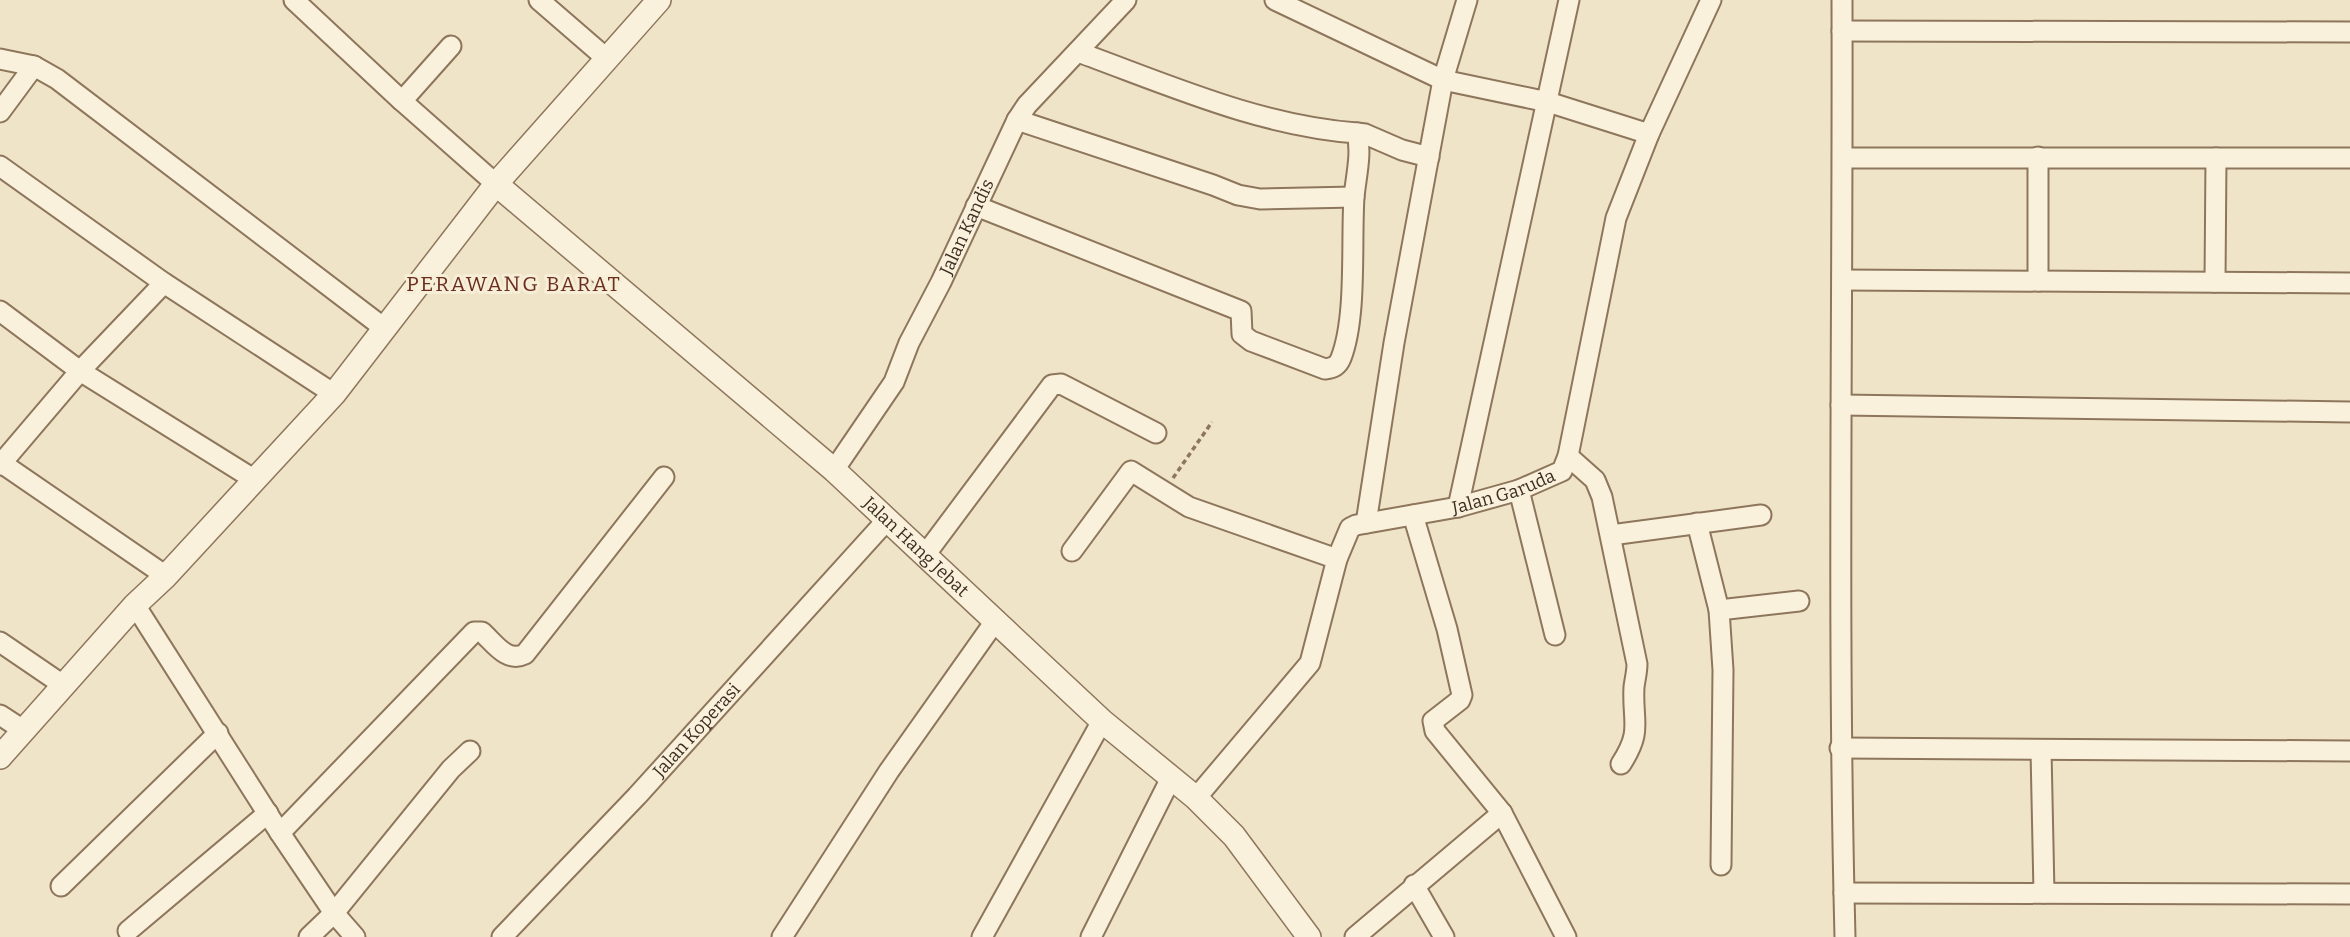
<svg xmlns="http://www.w3.org/2000/svg" width="2350" height="937" viewBox="0 0 2350 937" font-family="Bitter,serif">
<style>
.lines{fill:none;stroke-linecap:round;stroke-linejoin:round}
.minor-casing{stroke:#8d765c;stroke-width:23}
.tertiary-casing{stroke:#8d765c;stroke-width:26}
.path{stroke:#8d765c;stroke-width:3.5;stroke-dasharray:5 3.5;stroke-linecap:butt}
.minor{stroke:#faf1dc;stroke-width:19}
.tertiary{stroke:#faf1dc;stroke-width:23}
.labels{text-anchor:middle;dominant-baseline:central;stroke-width:6;stroke-linejoin:round;paint-order:stroke}
.street-label{font-size:18px;fill:#3d2e20;stroke:#f7eed8}
.quarter-label{font-size:21px;letter-spacing:2px;fill:#6b2e1e;stroke:#f7eed8}
</style>
<rect width="100%" height="100%" fill="#f0e4c8"/>
<g class="lines">
<defs>
<g id="minor">
<path d="M 294,0 L 402,101 L 496,184"/>
<path d="M 539,0 L 606,58"/>
<path d="M 1275,0 L 1443,80 L 1548,102 L 1649,134"/>
<path d="M 1842,0 C 1843,312 1837,625 1845,937"/>
<path d="M 1842,31 L 2350,32"/>
<path d="M 0,59 L 34,66 L 57,79 L 384,328"/>
<path d="M 402,101 L 451,46"/>
<path d="M 0,112 L 34,66"/>
<path d="M 1017,120 L 1213,185 L 1238,195 L 1260,199 L 1354,197"/>
<path d="M 1357,133 L 1365,134 L 1402,150 L 1429,157"/>
<path d="M 1844,158 L 2350,158"/>
<path d="M 0,166 L 164,283"/>
<path d="M 976,206 L 1241,311 L 1242,334 L 1251,341 L 1325,369 C 1333,368 1338,366 1341,358 C 1357,317 1351,243 1354,197 C 1356,176 1362,154 1357,133 C 1260,126 1169,85 1078,52"/>
<path d="M 1843,280 L 2350,283"/>
<path d="M 2038,281 L 2038,157"/>
<path d="M 2215,282 L 2216,158"/>
<path d="M 0,311 L 80,371 L 164,283 L 334,394"/>
<path d="M 1841,405 L 2350,412"/>
<path d="M 1568,456 L 1595,480 L 1602,497 L 1637,664 C 1637,672 1635,679 1634,687 C 1632,723 1643,730 1621,764"/>
<path d="M 0,462 L 166,576"/>
<path d="M 0,465 L 80,371 L 255,480"/>
<path id="s1" d="M 834,470 L 894,382 L 909,343 L 941,282 L 1017,120 L 1027,105 L 1126,0"/>
<path d="M 1519,490 L 1555,635"/>
<path d="M 1458,507 L 1569,0"/>
<path d="M 1413,515 L 1447,629 L 1462,695 L 1460,700 L 1433,721 L 1435,731 L 1502,813"/>
<path d="M 1366,523 L 1394,343 L 1443,80 L 1467,0"/>
<path d="M 1697,523 L 1719,610 L 1723,670 L 1721,865"/>
<path d="M 1611,535 L 1761,515"/>
<path d="M 1072,551 L 1131,471 L 1189,507 L 1337,559"/>
<path d="M 925,555 L 1052,385 L 1061,384 L 1065,386 L 1156,433"/>
<path d="M 135,605 L 280,833 L 474,632 L 482,632 C 495,644 507,663 525,654 L 664,477"/>
<path d="M 1719,610 L 1799,601"/>
<path d="M 0,642 L 63,685"/>
<path d="M 0,715 L 23,730"/>
<path d="M 1840,748 L 2350,751"/>
<path d="M 2041,750 L 2044,893"/>
<path id="s2" d="M 1196,798 L 1310,663 L 1337,559 L 1350,528 L 1356,525 L 1458,507 L 1519,490 L 1562,471 L 1568,456 L 1616,218 L 1649,134 L 1711,0"/>
<path d="M 280,833 L 334,913 L 451,769 L 470,751"/>
<path d="M 1414,885 L 1444,937"/>
<path d="M 61,886 L 218,733"/>
<path d="M 1844,893 L 2350,894"/>
<path d="M 128,931 L 268,813"/>
<path d="M 309,937 L 334,913 L 355,937"/>
<path id="s3" d="M 502,937 L 637,796 L 887,520"/>
<path d="M 782,937 L 889,771 L 996,620"/>
<path d="M 982,937 L 1102,721"/>
<path d="M 1091,937 L 1171,778"/>
<path d="M 1355,937 L 1502,813 L 1566,937"/>
</g>
<g id="tertiary">
<path id="s4" d="M 496,184 L 834,470 L 1102,721 L 1196,798 L 1234,836 L 1309,937"/>
<path d="M 0,757 L 135,605 L 166,576 L 334,394 L 496,184 L 659,0"/>
</g>
</defs>
<!-- minor casing -->
<use href="#minor" class="minor-casing"/>
<!-- tertiary casing -->
<use href="#tertiary" class="tertiary-casing"/>
<!-- path -->
<path class="path" d="M 1173,478 L 1212,422"/>
<!-- minor -->
<use href="#minor" class="minor"/>
<!-- tertiary -->
<use href="#tertiary" class="tertiary"/>
</g>
<g class="labels">
<!-- street labels -->
<g class="street-label">
<text stroke="none"><textPath href="#s1" startOffset="278">Jalan Kandis</textPath></text>
<text stroke="none"><textPath href="#s2" startOffset="476">Jalan Garuda</textPath></text>
<text stroke="none"><textPath href="#s4" startOffset="555">Jalan Hang Jebat</textPath></text>
<text stroke="none"><textPath href="#s3" startOffset="284">Jalan Koperasi</textPath></text>
</g>
<!-- quarter labels -->
<g class="quarter-label">
<text x="514" y="284">PERAWANG BARAT</text>
</g>
</g>
</svg>
